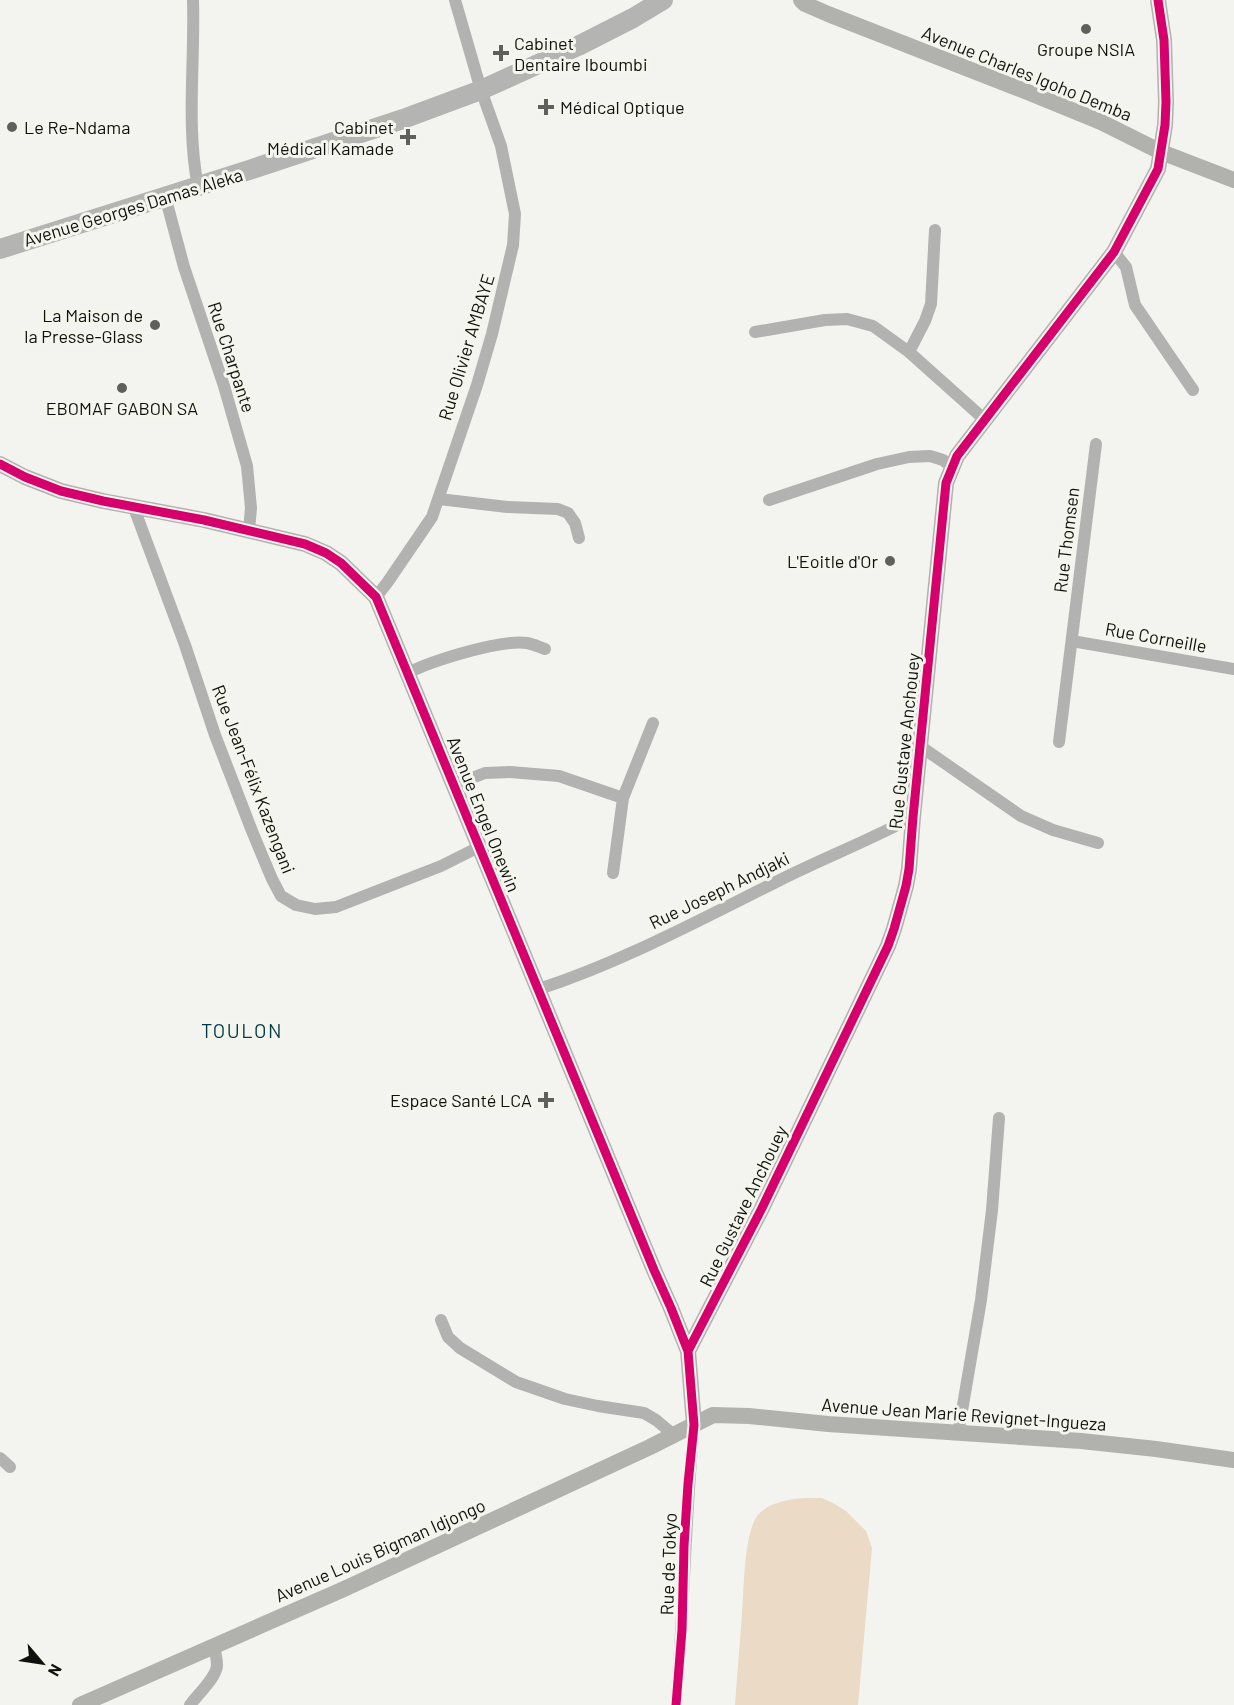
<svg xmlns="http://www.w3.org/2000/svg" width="1234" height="1705" viewBox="0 0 1234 1705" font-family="Barlow,sans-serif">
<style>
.green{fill:#eadac6}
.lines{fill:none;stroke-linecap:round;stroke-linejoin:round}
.street{stroke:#b2b2b0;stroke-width:12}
.secondary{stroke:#b1b1ae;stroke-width:16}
.primary{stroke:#b4b4b2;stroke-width:20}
.cycleway-casing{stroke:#f4f6ed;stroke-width:13}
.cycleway{stroke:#d6006c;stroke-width:9}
.poi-dot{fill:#5f605d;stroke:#f4f6ed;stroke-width:2}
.labels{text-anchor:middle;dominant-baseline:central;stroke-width:6;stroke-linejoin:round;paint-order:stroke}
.poi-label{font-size:18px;fill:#10110e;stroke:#f4f6ed;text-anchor:end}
.street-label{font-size:18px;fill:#10110e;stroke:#f4f6ed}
.neighbourhood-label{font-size:20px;letter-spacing:1.5px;fill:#04394b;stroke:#f4f6ed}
</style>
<rect width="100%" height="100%" fill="#f3f4ef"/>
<!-- green -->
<path class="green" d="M 805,1498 L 822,1498 L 833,1503 L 846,1511 L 866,1531 L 872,1548 L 858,1705 L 735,1705 C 737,1674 740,1644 742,1613 C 744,1590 744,1531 758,1515 C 769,1502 790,1499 805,1498 Z"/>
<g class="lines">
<!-- street -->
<path class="street" d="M 193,0 C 195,63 186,125 198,187
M 165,196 L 184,267 L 224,386 L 247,466 L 251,508 L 249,530
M 1114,252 L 1126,267 L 1135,305 L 1193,390
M 755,332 L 825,320 L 847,319 L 873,326 L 909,352 L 984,419
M 909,352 L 925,321 L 931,304 L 935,230
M 439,499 L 507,507 L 558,509 L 568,513 L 575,523 L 579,538
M 769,500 L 877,464 L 909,457 L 930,456 L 943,460 L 952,467
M 134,508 L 185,645 L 215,735 L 252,831 L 272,879 L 281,896 L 296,905 L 315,909 L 336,907 L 441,866 L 479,847
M 376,597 L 387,583 L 432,517 L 477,385 L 492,334 L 513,245 L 515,214 L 501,146 L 481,90 L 455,0
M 1072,641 L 1234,669
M 408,673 C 431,661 501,639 527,643 C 533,644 539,647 545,649
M 1059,742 L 1096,444
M 920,746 L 1021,816 L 1053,830 L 1098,843
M 454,785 L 485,773 L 510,772 L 559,776 L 623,798 L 613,873
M 623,798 L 653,723
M 539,989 C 622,962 701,919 780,880 C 824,858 870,840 913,817
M 441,1320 L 448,1337 L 460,1348 L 516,1382 L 565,1399 L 598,1406 L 644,1413 L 656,1420 L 674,1435
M 958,1434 L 981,1300 L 992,1210 L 999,1118
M 0,1458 L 10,1467
M 190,1705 C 198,1694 217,1677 217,1665 C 217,1659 215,1652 214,1645
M 676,1705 C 684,1612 685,1518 694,1425"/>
<!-- secondary -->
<path class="secondary" d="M 801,0 L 805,4 L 828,14 L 1030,93 L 1101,122 L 1161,152 L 1234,180
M 0,464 L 25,477 L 61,491 L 103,501 L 204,520 L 305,544 L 326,553 L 341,563 L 376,597 L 654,1270 L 671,1308 L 688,1351 L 694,1425
M 688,1351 L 762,1208 L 888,946 L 894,929 L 906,886 L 909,869 L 913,817 L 946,483 L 957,456 L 1114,252 L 1158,169 L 1165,125 L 1166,102 L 1164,40 L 1158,0
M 80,1705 L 344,1589 L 650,1447 L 713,1415 L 749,1416 L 828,1424 L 1081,1441 L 1156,1449 L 1234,1460"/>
<!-- primary -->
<path class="primary" d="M 0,249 L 243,172 L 403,119 L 481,90 L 578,46 L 633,18 L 663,0"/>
<defs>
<path id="cycleway" d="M 0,464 L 25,477 L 61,491 L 103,501 L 204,520 L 305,544 L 326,553 L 341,563 L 376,597 L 654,1270 L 671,1308 L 688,1351 L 694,1425 L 688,1484 L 684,1546 L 682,1630 L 676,1705
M 688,1351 L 762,1208 L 888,946 L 894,929 L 906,886 L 909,869 L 913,817 L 946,483 L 957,456 L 1114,252 L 1158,169 L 1165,125 L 1166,102 L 1164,40 L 1158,0"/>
</defs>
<!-- cycleway casing -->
<use href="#cycleway" class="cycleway-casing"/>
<!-- cycleway -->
<use href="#cycleway" class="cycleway"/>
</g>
<!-- markers -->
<g class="poi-dot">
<circle cx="1086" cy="29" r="6"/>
<path d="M498 44h6v6h6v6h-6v6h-6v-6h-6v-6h6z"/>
<path d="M543 98h6v6h6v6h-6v6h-6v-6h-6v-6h6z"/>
<circle cx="12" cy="127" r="6"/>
<path d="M405 128h6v6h6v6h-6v6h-6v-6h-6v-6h6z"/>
<circle cx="155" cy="325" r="6"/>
<circle cx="122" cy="388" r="6"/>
<circle cx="890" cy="561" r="6"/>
<path d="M543 1091h6v6h6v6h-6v6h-6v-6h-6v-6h6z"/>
</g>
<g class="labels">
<!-- poi labels -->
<g class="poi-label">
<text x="514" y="43" text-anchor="start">Cabinet<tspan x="514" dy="21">Dentaire Iboumbi</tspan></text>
<text x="1086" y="49" text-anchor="middle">Groupe NSIA</text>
<text x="560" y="107" text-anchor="start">Médical Optique</text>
<text x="24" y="127" text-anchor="start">Le Re-Ndama</text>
<text x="394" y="127">Cabinet<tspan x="394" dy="21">Médical Kamade</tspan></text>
<text x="143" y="315">La Maison de<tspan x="143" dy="21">la Presse-Glass</tspan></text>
<text x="122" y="408" text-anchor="middle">EBOMAF GABON SA</text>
<text x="878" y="561">L'Eoitle d'Or</text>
<text x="532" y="1100">Espace Santé LCA</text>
</g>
<!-- street labels -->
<g class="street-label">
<text transform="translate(1027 73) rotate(22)">Avenue Charles Igoho Demba</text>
<text transform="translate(133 207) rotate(-17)">Avenue Georges Damas Aleka</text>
<text transform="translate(466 347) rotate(-73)">Rue Olivier AMBAYE</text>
<text transform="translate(232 357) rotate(72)">Rue Charpante</text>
<text transform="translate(1066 540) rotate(-83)">Rue Thomsen</text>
<text transform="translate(1156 637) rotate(10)">Rue Corneille</text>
<text transform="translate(904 741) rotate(-84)">Rue Gustave Anchouey</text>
<text transform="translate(254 779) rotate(69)">Rue Jean-Félix Kazengani</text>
<text transform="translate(484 814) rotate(68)">Avenue Engel Onewin</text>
<text transform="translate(719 890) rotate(-26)">Rue Joseph Andjaki</text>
<text transform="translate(743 1206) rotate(-64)">Rue Gustave Anchouey</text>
<text transform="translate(964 1414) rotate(4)">Avenue Jean Marie Revignet-Ingueza</text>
<text transform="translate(380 1550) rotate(-24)">Avenue Louis Bigman Idjongo</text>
<text transform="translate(668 1564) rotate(-88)">Rue de Tokyo</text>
</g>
<!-- neighbourhood labels -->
<g class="neighbourhood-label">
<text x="242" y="1030">TOULON</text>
</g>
</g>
<!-- north arrow -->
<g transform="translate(42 1663) rotate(119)" stroke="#f4f6ed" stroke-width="4.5" paint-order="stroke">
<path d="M0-4.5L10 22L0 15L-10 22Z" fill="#10110e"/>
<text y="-9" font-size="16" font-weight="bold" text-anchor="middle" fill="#10110e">N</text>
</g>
</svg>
